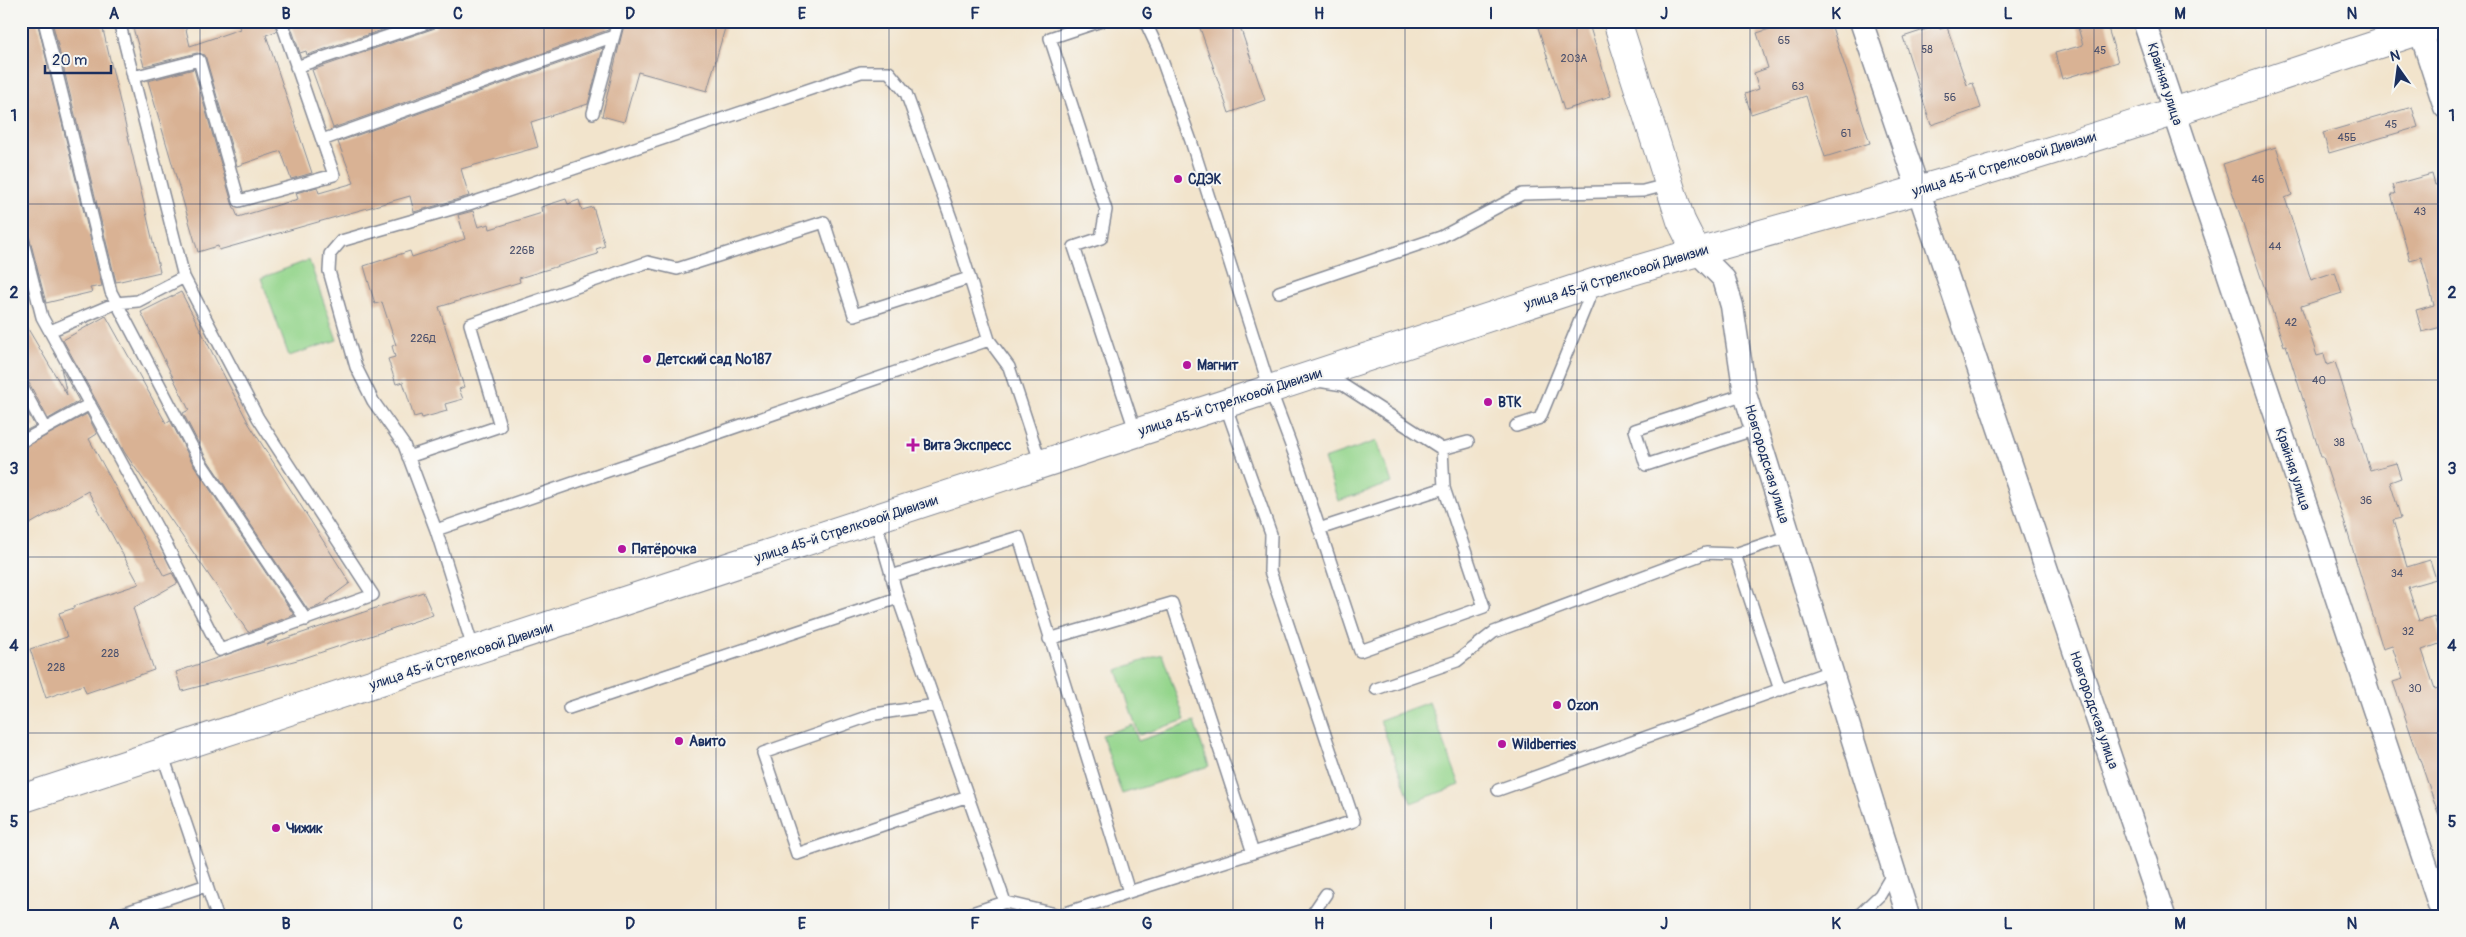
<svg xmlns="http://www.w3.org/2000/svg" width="2466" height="937" viewBox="0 0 2466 937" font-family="Pangolin,sans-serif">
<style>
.green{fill:#94d58c;stroke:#588275}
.building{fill:#d9b294}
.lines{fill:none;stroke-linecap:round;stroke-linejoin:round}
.service-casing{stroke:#868a95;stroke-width:14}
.minor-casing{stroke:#868a95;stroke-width:25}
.tertiary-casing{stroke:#868a95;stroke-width:30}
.secondary-casing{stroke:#868a95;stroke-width:30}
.service{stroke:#fff;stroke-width:11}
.minor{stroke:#fff;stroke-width:22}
.tertiary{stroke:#fff;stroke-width:28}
.secondary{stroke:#fff;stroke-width:28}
.grid{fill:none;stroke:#1b2f5e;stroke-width:1;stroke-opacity:0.55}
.poi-dot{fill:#b5179e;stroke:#f6f6f2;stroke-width:2}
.labels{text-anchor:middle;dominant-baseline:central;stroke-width:4;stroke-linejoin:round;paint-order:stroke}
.number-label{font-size:11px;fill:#4a506c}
.street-label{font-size:14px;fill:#1b2f5e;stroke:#f6f6f2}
.poi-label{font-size:14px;font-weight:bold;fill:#1b2f5e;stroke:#f6f6f2;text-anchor:start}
.neatline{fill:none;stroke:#1b2f5e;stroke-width:2}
.grid-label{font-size:16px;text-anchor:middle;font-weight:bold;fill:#1b2f5e}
</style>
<rect width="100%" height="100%" fill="#f6f6f2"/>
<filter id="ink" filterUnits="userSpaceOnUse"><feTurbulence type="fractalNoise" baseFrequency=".02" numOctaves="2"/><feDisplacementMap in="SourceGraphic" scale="10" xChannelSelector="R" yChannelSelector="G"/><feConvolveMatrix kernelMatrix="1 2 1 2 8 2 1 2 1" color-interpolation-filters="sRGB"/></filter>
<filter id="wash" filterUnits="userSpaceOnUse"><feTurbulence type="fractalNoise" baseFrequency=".0096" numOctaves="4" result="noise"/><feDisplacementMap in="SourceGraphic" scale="20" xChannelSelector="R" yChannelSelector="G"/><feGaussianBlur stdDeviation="1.12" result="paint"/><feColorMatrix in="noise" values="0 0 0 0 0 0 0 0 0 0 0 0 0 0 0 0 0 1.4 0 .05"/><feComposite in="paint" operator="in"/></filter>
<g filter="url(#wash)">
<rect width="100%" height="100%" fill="#f2e4cc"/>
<!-- green -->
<path class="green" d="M 309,260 L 337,340 L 289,356 L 261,278 Z
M 1377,441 L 1392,483 L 1338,501 L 1324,459 Z
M 1162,654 L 1185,720 L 1139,735 L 1117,670 Z
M 1429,702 L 1460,785 L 1411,803 L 1380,720 Z
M 1194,722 L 1209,766 L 1122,794 L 1102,735 L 1133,725 L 1138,741 Z"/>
<g id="blocks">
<!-- building -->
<path class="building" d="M 21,21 L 37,21 L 102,286 L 90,288 L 92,292 L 46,303 L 28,232 L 21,227 Z
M 52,21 L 101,21 L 160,272 L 116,282 Z
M 131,21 L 184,21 L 190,46 L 240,29 L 237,21 L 274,21 L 277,31 L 266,35 L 312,173 L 291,179 L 281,151 L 237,166 L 205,55 L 197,53 L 144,66 Z
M 289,21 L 409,21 L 307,55 L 306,51 L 300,53 Z
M 440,21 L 610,21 L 608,30 L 333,128 L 312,70 L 435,28 Z
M 625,21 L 727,21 L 707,91 L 638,72 L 624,122 L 602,116 Z
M 1209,21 L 1238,21 L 1265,100 L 1229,113 L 1199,25 Z
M 1536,21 L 1588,21 L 1611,96 L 1564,110 Z
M 1784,21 L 1830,21 L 1870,143 L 1825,157 L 1806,96 L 1751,114 L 1745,94 L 1759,89 L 1754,73 L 1768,68 L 1757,33 L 1785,24 Z
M 2076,21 L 2106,21 L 2118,62 L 2062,79 L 2055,53 L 2083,45 Z
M 1939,25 L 1940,29 L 1947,27 L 1967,85 L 1973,83 L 1981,108 L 1931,125 L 1903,37 Z
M 603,48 L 588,104 L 531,122 L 538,147 L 461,169 L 469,196 L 414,212 L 410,196 L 219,250 L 218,246 L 198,252 L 148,81 L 194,69 L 232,203 L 238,217 L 298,199 L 296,193 L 317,187 L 319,193 L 354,183 L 338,142 Z
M 2412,107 L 2418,127 L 2329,153 L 2323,133 Z
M 2276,147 L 2292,195 L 2285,198 L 2311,280 L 2335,272 L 2342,293 L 2301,306 L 2317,356 L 2324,354 L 2327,365 L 2335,362 L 2370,470 L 2396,463 L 2401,478 L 2390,482 L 2401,518 L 2393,520 L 2407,567 L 2430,560 L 2436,579 L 2408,587 L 2419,621 L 2434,616 L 2442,643 L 2422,650 L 2435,689 L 2445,686 L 2445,820 L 2441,821 L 2393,682 L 2403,679 L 2392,646 L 2383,649 L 2345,524 L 2323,457 L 2321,457 L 2286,345 L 2284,346 L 2223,164 Z
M 2432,174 L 2435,185 L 2440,184 L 2445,202 L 2445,326 L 2422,332 L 2416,310 L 2434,305 L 2421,257 L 2410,260 L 2391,194 L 2395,194 L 2392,185 Z
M 566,199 L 568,204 L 579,200 L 582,210 L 593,207 L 605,246 L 596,249 L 598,254 L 519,278 L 520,282 L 439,307 L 464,387 L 459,389 L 463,399 L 445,404 L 447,411 L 422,418 L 421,415 L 414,417 L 403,382 L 396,384 L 388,359 L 395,357 L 392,346 L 396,345 L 382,302 L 375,304 L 364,266 L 410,251 L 412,257 L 465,239 L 458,215 L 473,211 L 478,227 L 489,224 L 490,229 L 542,213 L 541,207 Z
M 181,292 L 249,424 L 350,583 L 319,606 L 308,610 L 205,456 L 183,413 L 189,410 L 141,312 Z
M 106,316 L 166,423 L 170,420 L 193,464 L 294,615 L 248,632 L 125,453 L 63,340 Z
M 21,317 L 67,395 L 61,368 L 79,401 L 48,419 L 28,381 L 21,378 Z
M 21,401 L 35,426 L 21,433 Z
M 87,414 L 97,434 L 89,439 L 164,576 L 172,573 L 178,583 L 133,608 L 154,670 L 86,693 L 83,685 L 46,698 L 30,649 L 67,637 L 59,613 L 74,608 L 74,606 L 139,584 L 88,491 L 21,529 L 21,449 Z
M 423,592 L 433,615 L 301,659 L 182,691 L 176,672 L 278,637 L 267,645 Z"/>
</g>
</g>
<g filter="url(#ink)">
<use href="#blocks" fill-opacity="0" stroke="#868a95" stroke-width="1"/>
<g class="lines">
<defs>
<path id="service" d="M 44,21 L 111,292 L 199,460 L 306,620
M 1101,21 L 1050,38 L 1106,210 L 1101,238 L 1074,247 L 1136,433
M 1145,21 L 1158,49 L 1191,141 L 1270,389 L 1298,464 L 1360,651 L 1484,607 L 1444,488 L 1442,449
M 296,67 L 433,21
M 133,77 L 199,60 L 239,201 L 334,175 L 281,21
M 593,113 L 618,21
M 322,140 L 614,36
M 21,234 L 42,317 L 166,544 L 220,650 L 373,595 L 258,418 L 184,277 L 119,21
M 1279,292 L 1441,237 L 1522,194 L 1643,191 L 1670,184
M 50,331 L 116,303 L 138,301 L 184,277
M 1318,381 L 1343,385 L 1442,449 L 1468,442
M 21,385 L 45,429
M 1745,394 L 1635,430 L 1646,465 L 1756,429
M 1516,426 L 1540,418 L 1594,286
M 21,442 L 90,404
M 408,457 L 500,426 L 470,324 L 648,262 L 677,269 L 824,222 L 854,315 L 969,278
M 875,519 L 898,598 L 1005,902 L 963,916
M 1319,529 L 1444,488
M 436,530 L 989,340
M 891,576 L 1019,537 L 1129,892 L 1060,915 L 1005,902
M 1049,639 L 1172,603 L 1253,853
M 474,651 L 436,530 L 404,445 L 373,401 L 356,367 L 329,271 L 330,254 L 341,241 L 469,204 L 861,72 L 889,72 L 906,93 L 952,221 L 989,340 L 1009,367 L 1041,464
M 1376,689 L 1457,661 L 1494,632 L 1706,553 L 1735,554
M 1780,690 L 1735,554 L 1789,536
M 936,705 L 875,714 L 763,753 L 797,854 L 968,796
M 569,708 L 898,598
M 162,753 L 217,916
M 1498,790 L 1831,671
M 1129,892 L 1354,821 L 1270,571 L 1271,534 L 1225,404
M 115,916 L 207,885
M 1311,916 L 1326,894
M 1858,916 L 1880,895 L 1893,873"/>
<path id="minor" d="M 1861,21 L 2164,916
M 2144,21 L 2443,916
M 2417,21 L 2445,107
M 1696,251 L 1724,279 L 1732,306 L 1745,394 L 1908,916"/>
<path id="tertiary" d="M 1617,21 L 1681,221 L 1696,251"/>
<path id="secondary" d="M 21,799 L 1596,282 C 1703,249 1810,221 1918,190 C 2095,140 2270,80 2445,22"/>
</defs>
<!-- service casing -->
<use href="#service" class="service-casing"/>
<!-- minor casing -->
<use href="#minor" class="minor-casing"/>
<!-- tertiary casing -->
<use href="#tertiary" class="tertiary-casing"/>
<!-- secondary casing -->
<use href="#secondary" class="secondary-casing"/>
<!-- service -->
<use href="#service" class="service"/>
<!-- minor -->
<use href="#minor" class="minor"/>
<!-- tertiary -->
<use href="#tertiary" class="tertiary"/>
<!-- secondary -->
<use href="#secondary" class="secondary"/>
</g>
</g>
<!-- grid -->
<path class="grid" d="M 200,21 L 200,916M 372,21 L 372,916M 544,21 L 544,916M 716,21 L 716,916M 889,21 L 889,916M 1061,21 L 1061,916M 1233,21 L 1233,916M 1405,21 L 1405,916M 1577,21 L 1577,916M 1750,21 L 1750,916M 1922,21 L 1922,916M 2094,21 L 2094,916M 2266,21 L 2266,916M 21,204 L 2445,204M 21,380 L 2445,380M 21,557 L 2445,557M 21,733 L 2445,733"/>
<!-- markers -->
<g class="poi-dot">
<circle cx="1178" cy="179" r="5"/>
<circle cx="647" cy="359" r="5"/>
<circle cx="1187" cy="365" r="5"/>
<circle cx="1488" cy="402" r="5"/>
<path d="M910.5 437.5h5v5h5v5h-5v5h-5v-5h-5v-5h5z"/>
<circle cx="622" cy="549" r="5"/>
<circle cx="1557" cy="705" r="5"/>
<circle cx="679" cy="741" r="5"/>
<circle cx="1502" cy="744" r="5"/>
<circle cx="276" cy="828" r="5"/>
</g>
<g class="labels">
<!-- number labels -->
<g class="number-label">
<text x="1784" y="40">65</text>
<text x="1927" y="49">58</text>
<text x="2100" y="50">45</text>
<text x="1574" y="58">203А</text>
<text x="1798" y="86">63</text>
<text x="1950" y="97">56</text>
<text x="2391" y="124">45</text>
<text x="1846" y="133">61</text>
<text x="2347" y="137">45Б</text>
<text x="2258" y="179">46</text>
<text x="2420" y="211">43</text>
<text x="2275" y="246">44</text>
<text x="522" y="250">226В</text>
<text x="2291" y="322">42</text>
<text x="423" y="338">226Д</text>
<text x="2319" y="380">40</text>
<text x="2339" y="442">38</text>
<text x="2366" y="500">36</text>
<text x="2397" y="573">34</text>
<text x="2408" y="631">32</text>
<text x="110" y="653">228</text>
<text x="56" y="667">228</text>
<text x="2415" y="688">30</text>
</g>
<!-- street labels -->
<g class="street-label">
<text transform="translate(2165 84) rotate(72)">Крайняя улица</text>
<text transform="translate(2004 164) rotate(-17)">улица 45-й Стрелковой Дивизии</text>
<text transform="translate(1616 277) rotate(-17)">улица 45-й Стрелковой Дивизии</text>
<text transform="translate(1230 402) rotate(-18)">улица 45-й Стрелковой Дивизии</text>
<text transform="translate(1767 464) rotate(73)">Новгородская улица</text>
<text transform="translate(2293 469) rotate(72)">Крайняя улица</text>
<text transform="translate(846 529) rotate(-18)">улица 45-й Стрелковой Дивизии</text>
<text transform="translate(461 656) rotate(-18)">улица 45-й Стрелковой Дивизии</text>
<text transform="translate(2094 710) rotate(71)">Новгородская улица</text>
</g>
<!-- poi labels -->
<g class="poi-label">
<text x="1188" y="179">СДЭК</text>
<text x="657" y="359">Детский сад №187</text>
<text x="1197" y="365">Магнит</text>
<text x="1498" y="402">ВТК</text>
<text x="923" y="445">Вита Экспресс</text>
<text x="632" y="549">Пятёрочка</text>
<text x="1567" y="705">Ozon</text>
<text x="689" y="741">Авито</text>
<text x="1512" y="744">Wildberries</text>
<text x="286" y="828">Чижик</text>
</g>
</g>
<!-- margin -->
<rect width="2466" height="937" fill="none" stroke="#f6f6f2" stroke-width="55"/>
<!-- north arrow -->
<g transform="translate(2398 68) rotate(346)" stroke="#f6f6f2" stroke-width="4" paint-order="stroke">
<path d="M0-4L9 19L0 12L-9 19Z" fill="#1b2f5e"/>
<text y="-8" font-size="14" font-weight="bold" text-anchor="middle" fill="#1b2f5e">N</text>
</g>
<!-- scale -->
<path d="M45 65v8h66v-8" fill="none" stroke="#1b2f5e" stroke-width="2.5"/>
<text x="52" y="65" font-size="15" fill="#1b2f5e" stroke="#f6f6f2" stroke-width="4" paint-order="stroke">20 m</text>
<rect x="28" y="28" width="2410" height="882" class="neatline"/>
<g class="grid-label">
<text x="114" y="19">A</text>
<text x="286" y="19">B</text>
<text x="458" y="19">C</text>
<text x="630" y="19">D</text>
<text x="802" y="19">E</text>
<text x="975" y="19">F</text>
<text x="1147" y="19">G</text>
<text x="1319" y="19">H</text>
<text x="1491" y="19">I</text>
<text x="1664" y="19">J</text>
<text x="1836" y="19">K</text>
<text x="2008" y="19">L</text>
<text x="2180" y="19">M</text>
<text x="2352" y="19">N</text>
<text x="14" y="121">1</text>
<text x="2452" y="121">1</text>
<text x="14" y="298">2</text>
<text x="2452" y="298">2</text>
<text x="14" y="474">3</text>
<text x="2452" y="474">3</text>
<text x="14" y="651">4</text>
<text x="2452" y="651">4</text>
<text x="14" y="827">5</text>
<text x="2452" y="827">5</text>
<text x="114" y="929">A</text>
<text x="286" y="929">B</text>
<text x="458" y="929">C</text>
<text x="630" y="929">D</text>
<text x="802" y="929">E</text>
<text x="975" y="929">F</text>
<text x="1147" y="929">G</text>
<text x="1319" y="929">H</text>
<text x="1491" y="929">I</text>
<text x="1664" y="929">J</text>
<text x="1836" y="929">K</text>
<text x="2008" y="929">L</text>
<text x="2180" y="929">M</text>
<text x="2352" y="929">N</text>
</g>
</svg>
